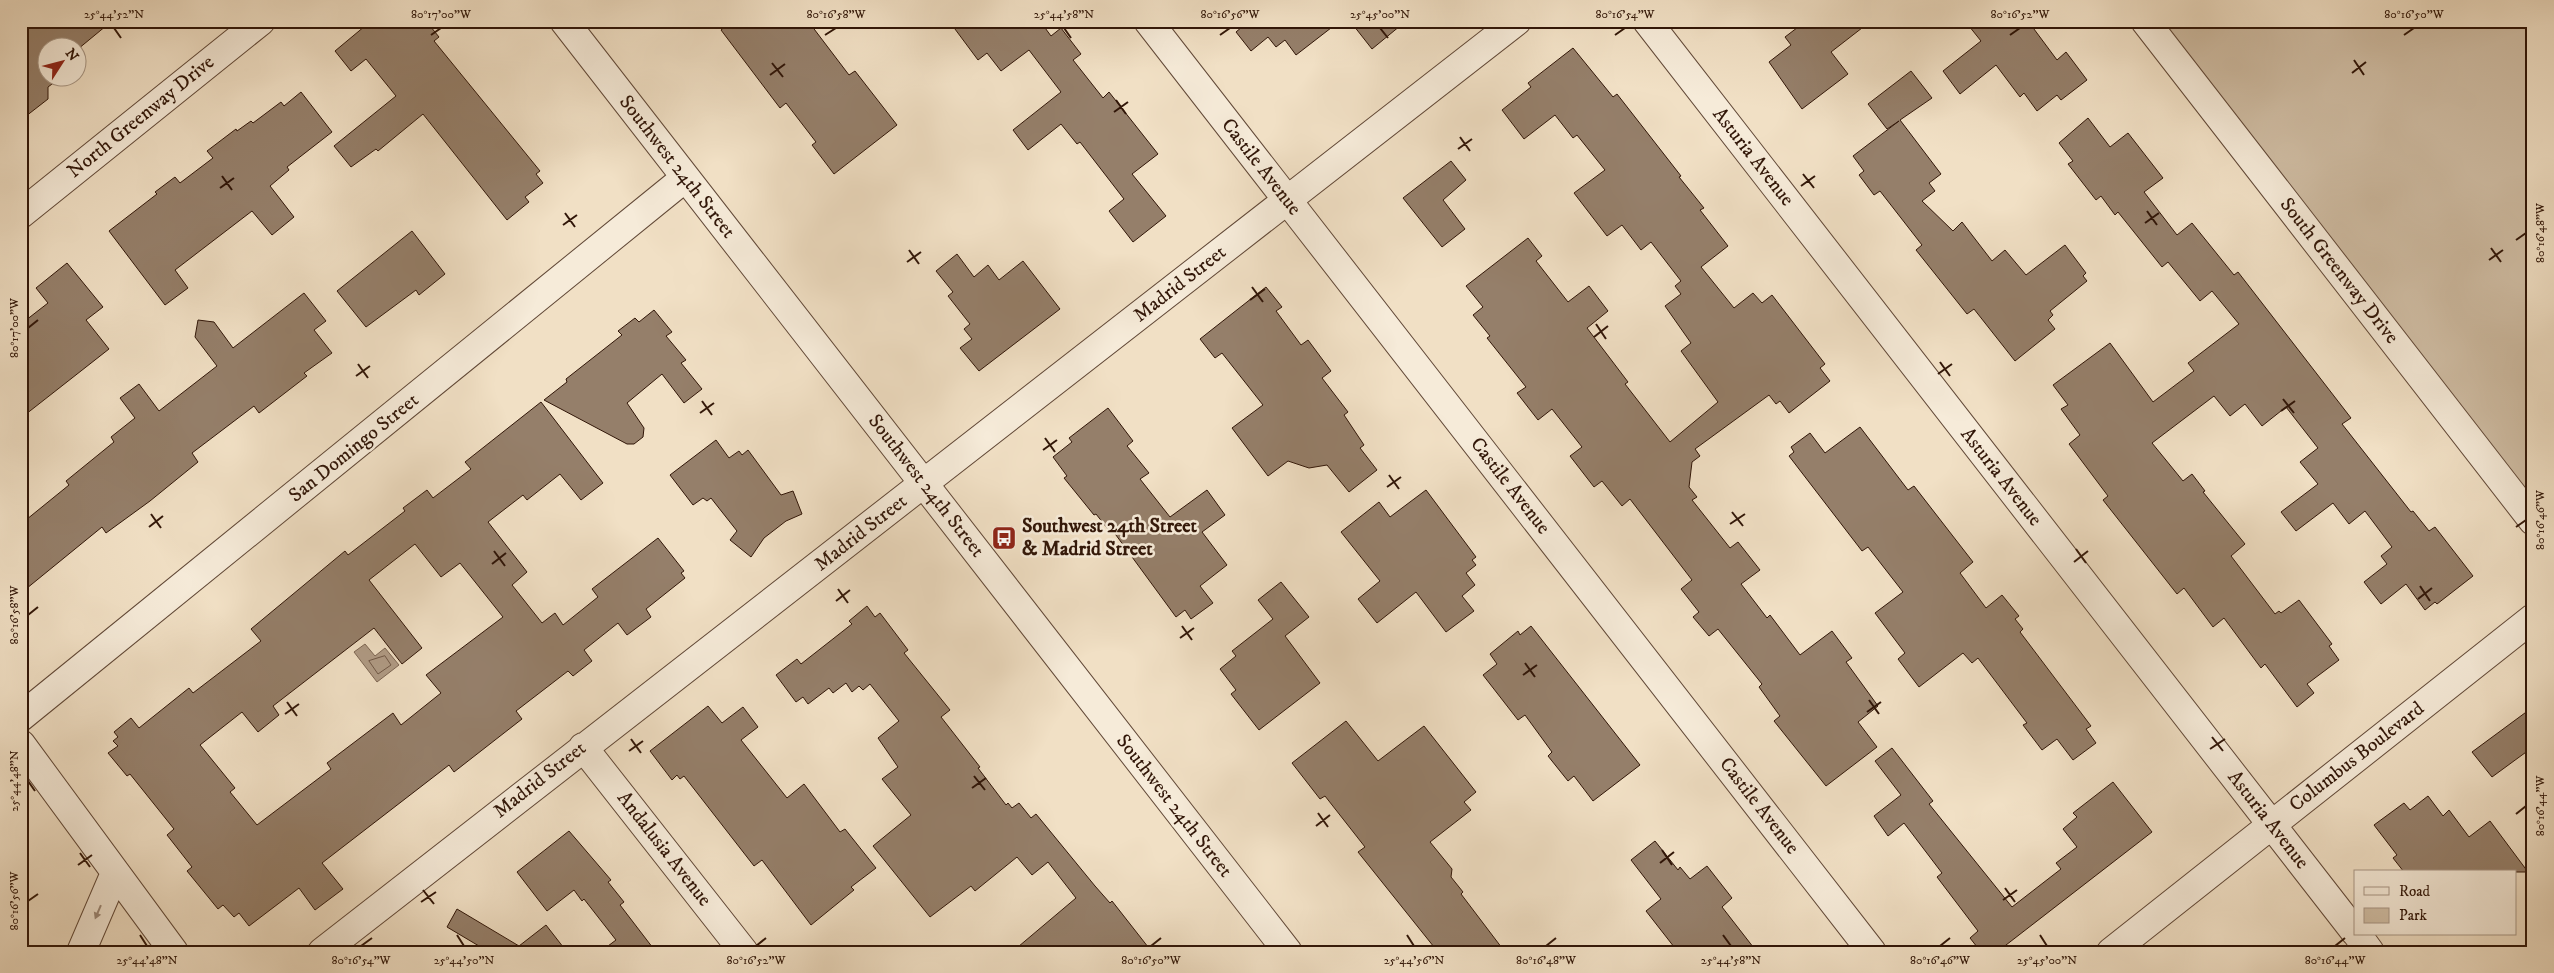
<svg xmlns="http://www.w3.org/2000/svg" width="2554" height="973" viewBox="0 0 2554 973" font-family="'IM FELL DW Pica',serif">
<style>
.green{fill:#d0bea5;stroke:#806a56}
.water{fill:#b09b85;stroke:#7d6653}
.lines{fill:none;stroke-linecap:round;stroke-linejoin:round}
.shore{stroke:#705846;stroke-width:1}
.building{fill:#957f6a;stroke:#311608;fill-rule:evenodd}
.minor-casing{stroke:#614837;stroke-width:30}
.tertiary-casing{stroke:#614837;stroke-width:30}
.minor{stroke:#f6ebd9;stroke-width:28}
.tertiary{stroke:#f6ebd9;stroke-width:28}
.oneway{fill:#9d8b7b}
.ticks{fill:none;stroke:#311608;stroke-width:2}
.labels{text-anchor:middle;dominant-baseline:central;stroke-width:5;stroke-linejoin:round;paint-order:stroke}
.street-label{font-size:20px;fill:#311608;stroke:#f6ebd9}
.poi-label{font-size:20px;font-weight:bold;fill:#311608;stroke:#f6ebd9;text-anchor:start}
.neatline{fill:none;stroke:#311608;stroke-width:2}
.ticks-label{font-size:12px;text-anchor:middle;fill:#311608}
</style>
<rect width="100%" height="100%" fill="#f1e0c5"/>
<filter id="stains"><feTurbulence type="fractalNoise" baseFrequency=".004" numOctaves="4"/><feColorMatrix values="0 0 0 0 .2 0 0 0 0 .09 0 0 0 0 .02 0 0 0 .5 -.17"/></filter>
<radialGradient id="worn" r=".72"><stop offset=".6" stop-color="#630" stop-opacity="0"/><stop offset="1" stop-color="#630" stop-opacity=".3"/></radialGradient>
<!-- green -->
<path class="green" d="M 2160,21 L 2533,21 L 2533,501 Z"/>
<!-- water -->
<path class="water" d="M 365,644 L 375,656 L 385,648 L 399,665 L 377,682 L 354,652 Z"/>
<g class="lines">
<!-- shore -->
<path class="shore" d="M 385,656 L 391,665 L 378,674 L 369,661 Z"/>
</g>
<!-- building -->
<path class="building" d="M 21,21 L 112,21 L 78,49 L 48,48 L 48,78 L 60,78 L 48,87 L 48,99 L 21,120 Z
M 371,21 L 426,21 L 439,37 L 434,41 L 540,171 L 536,174 L 543,183 L 525,197 L 529,202 L 507,220 L 423,114 L 378,151 L 376,149 L 351,167 L 334,146 L 396,96 L 366,59 L 351,71 L 335,51 Z
M 732,21 L 808,21 L 849,75 L 855,71 L 897,125 L 834,174 L 812,145 L 816,142 L 786,103 L 780,108 L 721,30 Z
M 949,21 L 1040,21 L 1051,36 L 1061,28 L 1081,54 L 1073,60 L 1103,98 L 1109,92 L 1158,154 L 1132,174 L 1166,216 L 1133,242 L 1109,211 L 1124,199 L 1080,142 L 1077,144 L 1061,124 L 1028,150 L 1013,130 L 1061,92 L 1029,50 L 1001,71 L 987,53 L 978,60 Z
M 1249,21 L 1340,21 L 1296,55 L 1285,40 L 1276,47 L 1268,37 L 1251,51 L 1236,32 Z
M 1350,21 L 1406,21 L 1372,49 Z
M 1806,21 L 1871,21 L 1831,52 L 1848,74 L 1802,109 L 1769,62 L 1791,45 L 1785,37 Z
M 1965,21 L 2028,21 L 2057,60 L 2066,52 L 2087,80 L 2061,100 L 2057,95 L 2037,111 L 2024,93 L 2020,97 L 1996,65 L 1960,94 L 1943,71 L 1981,41 Z
M 1573,48 L 1613,97 L 1617,94 L 1681,176 L 1679,177 L 1704,208 L 1700,210 L 1728,246 L 1701,267 L 1734,308 L 1753,293 L 1762,303 L 1772,295 L 1825,364 L 1820,368 L 1830,381 L 1789,413 L 1780,401 L 1776,404 L 1769,395 L 1695,449 L 1700,456 L 1692,462 L 1689,487 L 1697,497 L 1692,500 L 1730,548 L 1738,542 L 1760,570 L 1741,584 L 1767,618 L 1770,615 L 1800,655 L 1832,631 L 1852,658 L 1846,662 L 1878,706 L 1858,722 L 1877,747 L 1826,786 L 1774,721 L 1780,716 L 1759,687 L 1762,684 L 1718,629 L 1709,636 L 1693,617 L 1699,612 L 1681,589 L 1692,580 L 1630,499 L 1622,506 L 1602,481 L 1594,487 L 1570,456 L 1582,447 L 1552,409 L 1538,420 L 1517,393 L 1526,387 L 1487,338 L 1490,336 L 1473,315 L 1483,307 L 1466,286 L 1528,238 L 1542,256 L 1536,261 L 1568,302 L 1589,286 L 1608,311 L 1587,328 L 1628,382 L 1625,384 L 1670,442 L 1718,402 L 1681,351 L 1691,343 L 1665,306 L 1681,294 L 1675,286 L 1681,281 L 1651,242 L 1641,250 L 1622,225 L 1607,236 L 1574,193 L 1605,170 L 1577,135 L 1573,138 L 1555,115 L 1524,139 L 1502,110 L 1531,87 L 1528,83 Z
M 1911,71 L 1932,98 L 1900,120 L 1941,174 L 1929,183 L 1935,191 L 1922,201 L 1953,231 L 1962,222 L 1992,261 L 2005,250 L 2026,275 L 2065,245 L 2086,273 L 2083,276 L 2087,281 L 2050,311 L 2053,315 L 2048,320 L 2055,329 L 2015,361 L 1974,309 L 1967,314 L 1916,250 L 1922,245 L 1880,191 L 1874,195 L 1859,175 L 1864,171 L 1853,156 L 1899,121 L 1887,129 L 1868,104 Z
M 301,92 L 332,132 L 287,167 L 289,170 L 270,186 L 294,217 L 272,235 L 252,211 L 175,270 L 188,288 L 165,305 L 109,231 L 157,194 L 155,192 L 175,177 L 180,183 L 213,158 L 207,151 L 236,129 L 237,131 L 251,121 L 253,123 L 281,102 L 284,106 Z
M 2088,118 L 2110,147 L 2128,133 L 2163,178 L 2144,192 L 2177,235 L 2192,223 L 2234,275 L 2238,272 L 2351,418 L 2342,424 L 2411,512 L 2413,511 L 2429,531 L 2435,527 L 2473,576 L 2437,604 L 2435,602 L 2425,610 L 2406,584 L 2381,604 L 2364,582 L 2387,564 L 2381,556 L 2392,547 L 2365,511 L 2349,524 L 2333,503 L 2296,531 L 2281,512 L 2318,484 L 2300,462 L 2318,448 L 2286,407 L 2262,426 L 2245,404 L 2230,416 L 2214,396 L 2152,443 L 2183,481 L 2192,474 L 2205,491 L 2203,492 L 2245,544 L 2231,556 L 2275,614 L 2279,611 L 2281,613 L 2299,600 L 2332,644 L 2329,646 L 2339,660 L 2307,684 L 2314,693 L 2297,707 L 2265,664 L 2261,668 L 2224,618 L 2213,627 L 2184,588 L 2177,594 L 2103,500 L 2108,496 L 2069,444 L 2080,435 L 2061,409 L 2068,405 L 2053,385 L 2110,343 L 2153,402 L 2194,371 L 2188,363 L 2239,324 L 2212,291 L 2200,301 L 2168,262 L 2162,267 L 2118,212 L 2115,215 L 2101,196 L 2096,200 L 2068,164 L 2073,161 L 2059,143 Z
M 1451,161 L 1466,180 L 1443,200 L 1465,229 L 1442,247 L 1403,198 Z
M 412,231 L 445,274 L 419,295 L 416,290 L 366,327 L 337,291 Z
M 957,254 L 974,277 L 988,265 L 999,280 L 1023,261 L 1060,309 L 979,371 L 960,348 L 972,339 L 964,329 L 970,324 L 948,296 L 953,292 L 936,271 Z
M 67,263 L 103,307 L 86,320 L 109,349 L 21,418 L 21,324 L 48,303 L 36,288 Z
M 1266,287 L 1282,307 L 1276,311 L 1301,345 L 1308,340 L 1331,371 L 1322,378 L 1348,412 L 1344,415 L 1364,445 L 1360,448 L 1377,470 L 1349,492 L 1327,465 L 1309,468 L 1288,461 L 1268,476 L 1232,428 L 1263,405 L 1222,353 L 1215,358 L 1200,339 Z
M 304,293 L 326,321 L 314,330 L 332,353 L 304,373 L 307,376 L 259,413 L 254,406 L 192,453 L 198,462 L 150,501 L 106,533 L 102,527 L 21,593 L 21,524 L 69,485 L 66,481 L 114,442 L 111,437 L 135,418 L 120,398 L 139,384 L 159,411 L 217,366 L 195,337 L 198,320 L 214,322 L 233,348 Z
M 654,310 L 672,332 L 666,336 L 686,360 L 681,363 L 702,389 L 684,403 L 662,374 L 627,403 L 644,428 L 643,437 L 634,444 L 627,444 L 544,400 L 567,382 L 566,379 L 622,335 L 618,331 L 635,318 L 639,322 Z
M 541,402 L 603,483 L 581,500 L 560,474 L 527,500 L 523,495 L 488,522 L 527,572 L 512,585 L 542,623 L 555,613 L 563,625 L 598,597 L 592,589 L 658,538 L 684,571 L 681,573 L 685,578 L 646,609 L 651,617 L 627,635 L 618,623 L 584,650 L 592,661 L 573,676 L 568,671 L 516,711 L 522,719 L 454,772 L 449,765 L 322,863 L 343,889 L 315,910 L 299,888 L 249,926 L 239,913 L 234,917 L 223,905 L 218,909 L 187,871 L 192,867 L 167,835 L 174,829 L 130,774 L 127,776 L 108,753 L 118,746 L 113,741 L 118,737 L 114,732 L 131,718 L 139,728 L 189,688 L 193,693 L 261,641 L 251,629 L 345,551 L 348,555 L 405,511 L 403,508 L 427,490 L 433,498 L 471,469 L 465,462 ZM 415,544 L 441,577 L 460,563 L 503,617 L 426,675 L 441,693 L 401,725 L 393,713 L 327,763 L 331,769 L 257,825 L 230,792 L 235,788 L 200,745 L 242,712 L 258,732 L 279,715 L 273,706 L 374,628 L 402,664 L 422,648 L 369,580 Z
M 1108,408 L 1133,441 L 1127,446 L 1149,473 L 1140,479 L 1170,517 L 1207,490 L 1225,515 L 1202,532 L 1227,565 L 1200,586 L 1213,603 L 1191,619 L 1185,610 L 1176,617 L 1113,531 L 1111,533 L 1096,514 L 1094,515 L 1064,478 L 1067,476 L 1053,457 L 1072,442 L 1069,438 Z
M 1860,427 L 1908,490 L 1914,486 L 1973,562 L 1960,573 L 1986,608 L 2002,595 L 2019,616 L 2015,619 L 2023,629 L 2020,632 L 2091,726 L 2086,729 L 2096,743 L 2073,760 L 2057,739 L 2042,750 L 2023,725 L 2027,723 L 1978,658 L 1972,663 L 1963,653 L 1919,687 L 1898,659 L 1905,653 L 1875,613 L 1903,592 L 1868,547 L 1862,551 L 1789,456 L 1794,452 L 1791,447 L 1810,433 L 1825,453 Z
M 716,440 L 729,458 L 739,451 L 742,455 L 748,450 L 781,495 L 793,491 L 802,514 L 786,521 L 764,538 L 751,557 L 730,540 L 737,531 L 711,498 L 707,501 L 703,498 L 693,505 L 670,475 Z
M 1426,490 L 1476,557 L 1472,560 L 1476,565 L 1466,573 L 1475,585 L 1462,596 L 1474,611 L 1446,632 L 1416,592 L 1377,623 L 1358,599 L 1380,581 L 1341,532 L 1379,502 L 1390,517 Z
M 1281,582 L 1309,617 L 1285,636 L 1320,683 L 1259,730 L 1231,694 L 1236,690 L 1220,669 L 1236,656 L 1232,651 L 1273,619 L 1258,600 Z
M 867,606 L 875,617 L 880,613 L 908,650 L 904,653 L 950,710 L 941,717 L 980,767 L 978,768 L 1006,805 L 1008,803 L 1012,808 L 1019,803 L 1031,818 L 1036,814 L 1095,886 L 1110,903 L 1112,901 L 1152,952 L 1012,952 L 1076,898 L 1048,862 L 1032,875 L 1017,857 L 975,891 L 971,886 L 930,917 L 873,846 L 911,815 L 882,779 L 898,767 L 878,738 L 899,721 L 870,684 L 863,690 L 859,686 L 852,692 L 846,683 L 833,693 L 829,688 L 808,704 L 803,697 L 796,702 L 776,675 L 797,659 L 801,664 L 852,624 L 849,621 Z
M 1531,626 L 1640,765 L 1593,801 L 1574,776 L 1568,781 L 1548,756 L 1552,752 L 1525,715 L 1518,720 L 1483,675 L 1497,664 L 1490,654 L 1518,631 L 1520,635 Z
M 708,706 L 722,723 L 743,707 L 758,727 L 741,740 L 787,798 L 804,784 L 840,832 L 845,829 L 876,868 L 851,887 L 854,890 L 811,925 L 762,860 L 754,866 L 684,776 L 680,779 L 677,775 L 672,780 L 650,751 Z
M 2533,707 L 2533,747 L 2492,777 L 2472,752 Z
M 1346,721 L 1378,761 L 1424,726 L 1476,792 L 1464,802 L 1471,810 L 1430,842 L 1452,869 L 1451,877 L 1463,892 L 1461,894 L 1505,952 L 1438,952 L 1358,852 L 1365,847 L 1325,796 L 1320,799 L 1292,763 Z
M 1892,748 L 1933,801 L 1929,804 L 2012,907 L 2061,869 L 2056,863 L 2077,847 L 2063,829 L 2077,817 L 2073,813 L 2113,782 L 2152,832 L 1997,952 L 1981,952 L 1970,938 L 1978,931 L 1937,877 L 1942,873 L 1904,823 L 1888,836 L 1874,816 L 1901,795 L 1875,761 Z
M 2428,796 L 2443,816 L 2449,810 L 2469,837 L 2490,821 L 2528,872 L 2404,872 L 2393,858 L 2397,855 L 2374,825 L 2404,803 L 2410,810 Z
M 569,831 L 611,880 L 608,882 L 624,902 L 620,905 L 656,952 L 600,952 L 616,940 L 584,899 L 582,901 L 574,890 L 547,911 L 517,872 Z
M 1655,841 L 1678,870 L 1680,867 L 1690,879 L 1707,866 L 1732,898 L 1722,907 L 1757,952 L 1678,952 L 1646,911 L 1661,899 L 1631,860 Z
M 457,909 L 519,946 L 546,925 L 567,952 L 489,952 L 447,927 Z"/>
<g class="lines">
<defs>
<path id="minor" d="M 1148,21 L 1872,952
M 1647,21 L 2355,932
M 2145,21 L 2533,521
M 21,214 L 261,21
M 21,717 L 685,178
M 21,744 L 174,952
M 583,747 L 744,952
M 2357,934 L 2370,952
M 81,952 L 115,873
M 322,952 L 1517,21
M 2111,952 L 2533,618"/>
<path id="tertiary" d="M 564,21 L 1288,952"/>
</defs>
<!-- minor casing -->
<use href="#minor" class="minor-casing"/>
<!-- tertiary casing -->
<use href="#tertiary" class="tertiary-casing"/>
<!-- minor -->
<use href="#minor" class="minor"/>
<!-- tertiary -->
<use href="#tertiary" class="tertiary"/>
</g>
<!-- one-way arrows -->
<defs><path id="oneway-solid" d="M-6-.8H1V-3.2L6.5 0L1 3.2V.8H-6Z" transform="scale(1.25)"/></defs>
<use class="oneway" href="#oneway-solid" transform="translate(98 912) rotate(113)"/>
<!-- ticks -->
<path class="ticks" d="M 114,28 L 121,38M 1064,28 L 1071,38M 1380,28 L 1388,38M 431,35 L 441,28M 825,35 L 836,28M 1220,35 L 1230,28M 1615,35 L 1625,28M 2010,35 L 2020,28M 2404,35 L 2414,28M 2354,60 L 2364,75M 772,63 L 783,77M 2352,73 L 2366,62M 770,75 L 785,64M 1116,100 L 1126,114M 1114,112 L 1128,102M 1460,137 L 1470,151M 1458,149 L 1472,139M 1803,174 L 1814,188M 222,176 L 232,190M 1801,186 L 1815,176M 220,188 L 234,178M 2147,211 L 2157,225M 565,213 L 575,227M 2145,223 L 2159,213M 563,225 L 577,215M 2516,240 L 2526,233M 2491,248 L 2501,262M 909,250 L 919,264M 2489,260 L 2503,250M 907,262 L 921,252M 1252,287 L 1263,302M 1250,300 L 1265,289M 1596,324 L 1606,339M 28,328 L 38,320M 1594,337 L 1608,326M 1940,362 L 1950,376M 358,364 L 368,378M 1938,374 L 1952,364M 356,376 L 370,366M 2283,399 L 2294,413M 702,401 L 712,415M 2281,411 L 2295,401M 700,413 L 714,403M 1045,438 L 1055,452M 1043,450 L 1057,440M 1389,475 L 1399,489M 1387,487 L 1401,477M 1732,512 L 1743,526M 151,514 L 161,528M 1730,524 L 1745,514M 149,527 L 163,516M 2516,527 L 2526,520M 2076,549 L 2086,563M 494,551 L 505,566M 2074,562 L 2088,551M 492,564 L 506,553M 2420,586 L 2430,601M 838,589 L 848,603M 2418,599 L 2432,588M 836,601 L 850,590M 28,615 L 38,607M 1182,626 L 1192,640M 1180,638 L 1194,628M 1525,663 L 1535,677M 1523,675 L 1537,665M 1869,700 L 1879,714M 287,702 L 297,716M 1867,712 L 1881,702M 285,714 L 299,704M 2212,737 L 2223,751M 631,739 L 641,753M 2210,749 L 2225,739M 629,751 L 643,741M 974,776 L 985,790M 28,781 L 35,791M 972,788 L 986,778M 1318,813 L 1328,827M 2516,814 L 2526,806M 1316,826 L 1330,815M 1662,850 L 1672,865M 80,853 L 90,867M 1660,863 L 1674,852M 78,865 L 92,855M 2005,888 L 2015,902M 423,890 L 434,904M 2003,900 L 2017,890M 28,901 L 38,894M 421,902 L 436,892M 140,935 L 147,946M 457,935 L 464,946M 1407,935 L 1414,946M 1723,935 L 1731,946M 2040,935 L 2047,946M 361,946 L 372,938M 756,946 L 766,938M 1151,946 L 1161,938M 1546,946 L 1556,938M 1940,946 L 1950,938M 2335,946 L 2345,938"/>
<!-- icons -->
<defs>
<symbol id="bus-square" viewBox="-11 -11 22 22"><rect x="-9" y="-9" width="18" height="18" rx="4" fill="#8f2418" stroke="#f6ebd9"/><path d="M-5-6H5V4H4V6H2V4H-2V6H-4V4H-5ZM-3.5-4V0h7V-4ZM-3.5 1.2v1.5H-2V1.2ZM2 1.2v1.5H3.5V1.2Z" fill="#fff"/></symbol>
</defs>
<g fill-rule="evenodd">
<use href="#bus-square" x="990" y="524" width="28" height="28"/>
</g>
<g class="labels">
<!-- street labels -->
<g class="street-label">
<text transform="translate(141 117) rotate(-39)">North Greenway Drive</text>
<text transform="translate(1753 157) rotate(52)">Asturia Avenue</text>
<text transform="translate(677 167) rotate(52)">Southwest 24th Street</text>
<text transform="translate(1261 167) rotate(52)">Castile Avenue</text>
<text transform="translate(2339 271) rotate(52)">South Greenway Drive</text>
<text transform="translate(1180 284) rotate(-38)">Madrid Street</text>
<text transform="translate(354 448) rotate(-39)">San Domingo Street</text>
<text transform="translate(2001 477) rotate(52)">Asturia Avenue</text>
<text transform="translate(926 486) rotate(52)">Southwest 24th Street</text>
<text transform="translate(1510 486) rotate(52)">Castile Avenue</text>
<text transform="translate(861 533) rotate(-38)">Madrid Street</text>
<text transform="translate(2357 757) rotate(-38)">Columbus Boulevard</text>
<text transform="translate(540 780) rotate(-38)">Madrid Street</text>
<text transform="translate(1174 806) rotate(52)">Southwest 24th Street</text>
<text transform="translate(1759 806) rotate(52)">Castile Avenue</text>
<text transform="translate(2268 820) rotate(52)">Asturia Avenue</text>
<text transform="translate(664 849) rotate(52)">Andalusia Avenue</text>
</g>
<!-- poi labels -->
<g class="poi-label">
<text x="1022" y="526">Southwest 24th Street<tspan x="1022" dy="23">&amp; Madrid Street</tspan></text>
</g>
</g>
<!-- margin -->
<rect width="2554" height="973" fill="none" stroke="#f1e0c5" stroke-width="55"/>
<!-- legend -->
<rect x="2354" y="870" width="162" height="65" fill="#f6ebd9" stroke="#a79685"/>
<rect x="2364" y="887" width="25" height="8" fill="#f6ebd9" stroke="#a79685"/>
<text x="2399" y="896" font-size="15" fill="#311608">Road</text>
<rect x="2364" y="908" width="25" height="15" fill="#d0bea5" stroke="#a79685"/>
<text x="2399" y="920" font-size="15" fill="#311608">Park</text>
<!-- north arrow -->
<g transform="translate(62 62) rotate(54)"><circle r="24" fill="#f6ebd9" stroke="#a79685"/>
<path d="M0-4L9 19L0 12L-9 19Z" fill="#8f2418"/>
<text y="-8" font-size="14" font-weight="bold" text-anchor="middle" fill="#311608">N</text>
</g>
<rect x="28" y="28" width="2498" height="918" class="neatline"/>
<g class="ticks-label">
<text x="114" y="18">25°44'52"N</text>
<text x="441" y="18">80°17'00"W</text>
<text x="836" y="18">80°16'58"W</text>
<text x="1064" y="18">25°44'58"N</text>
<text x="1230" y="18">80°16'56"W</text>
<text x="1380" y="18">25°45'00"N</text>
<text x="1625" y="18">80°16'54"W</text>
<text x="2020" y="18">80°16'52"W</text>
<text x="2414" y="18">80°16'50"W</text>
<text transform="translate(2540 233) rotate(-90)" y="4">80°16'48"W</text>
<text transform="translate(14 328) rotate(-90)" y="4">80°17'00"W</text>
<text transform="translate(2540 520) rotate(-90)" y="4">80°16'46"W</text>
<text transform="translate(14 615) rotate(-90)" y="4">80°16'58"W</text>
<text transform="translate(14 781) rotate(-90)" y="4">25°44'48"N</text>
<text transform="translate(2540 806) rotate(-90)" y="4">80°16'44"W</text>
<text transform="translate(14 901) rotate(-90)" y="4">80°16'56"W</text>
<text x="147" y="964">25°44'48"N</text>
<text x="361" y="964">80°16'54"W</text>
<text x="464" y="964">25°44'50"N</text>
<text x="756" y="964">80°16'52"W</text>
<text x="1151" y="964">80°16'50"W</text>
<text x="1414" y="964">25°44'56"N</text>
<text x="1546" y="964">80°16'48"W</text>
<text x="1731" y="964">25°44'58"N</text>
<text x="1940" y="964">80°16'46"W</text>
<text x="2047" y="964">25°45'00"N</text>
<text x="2335" y="964">80°16'44"W</text>
</g>
<rect width="100%" height="100%" filter="url(#stains)"/>
<rect width="100%" height="100%" fill="url(#worn)"/>
</svg>
